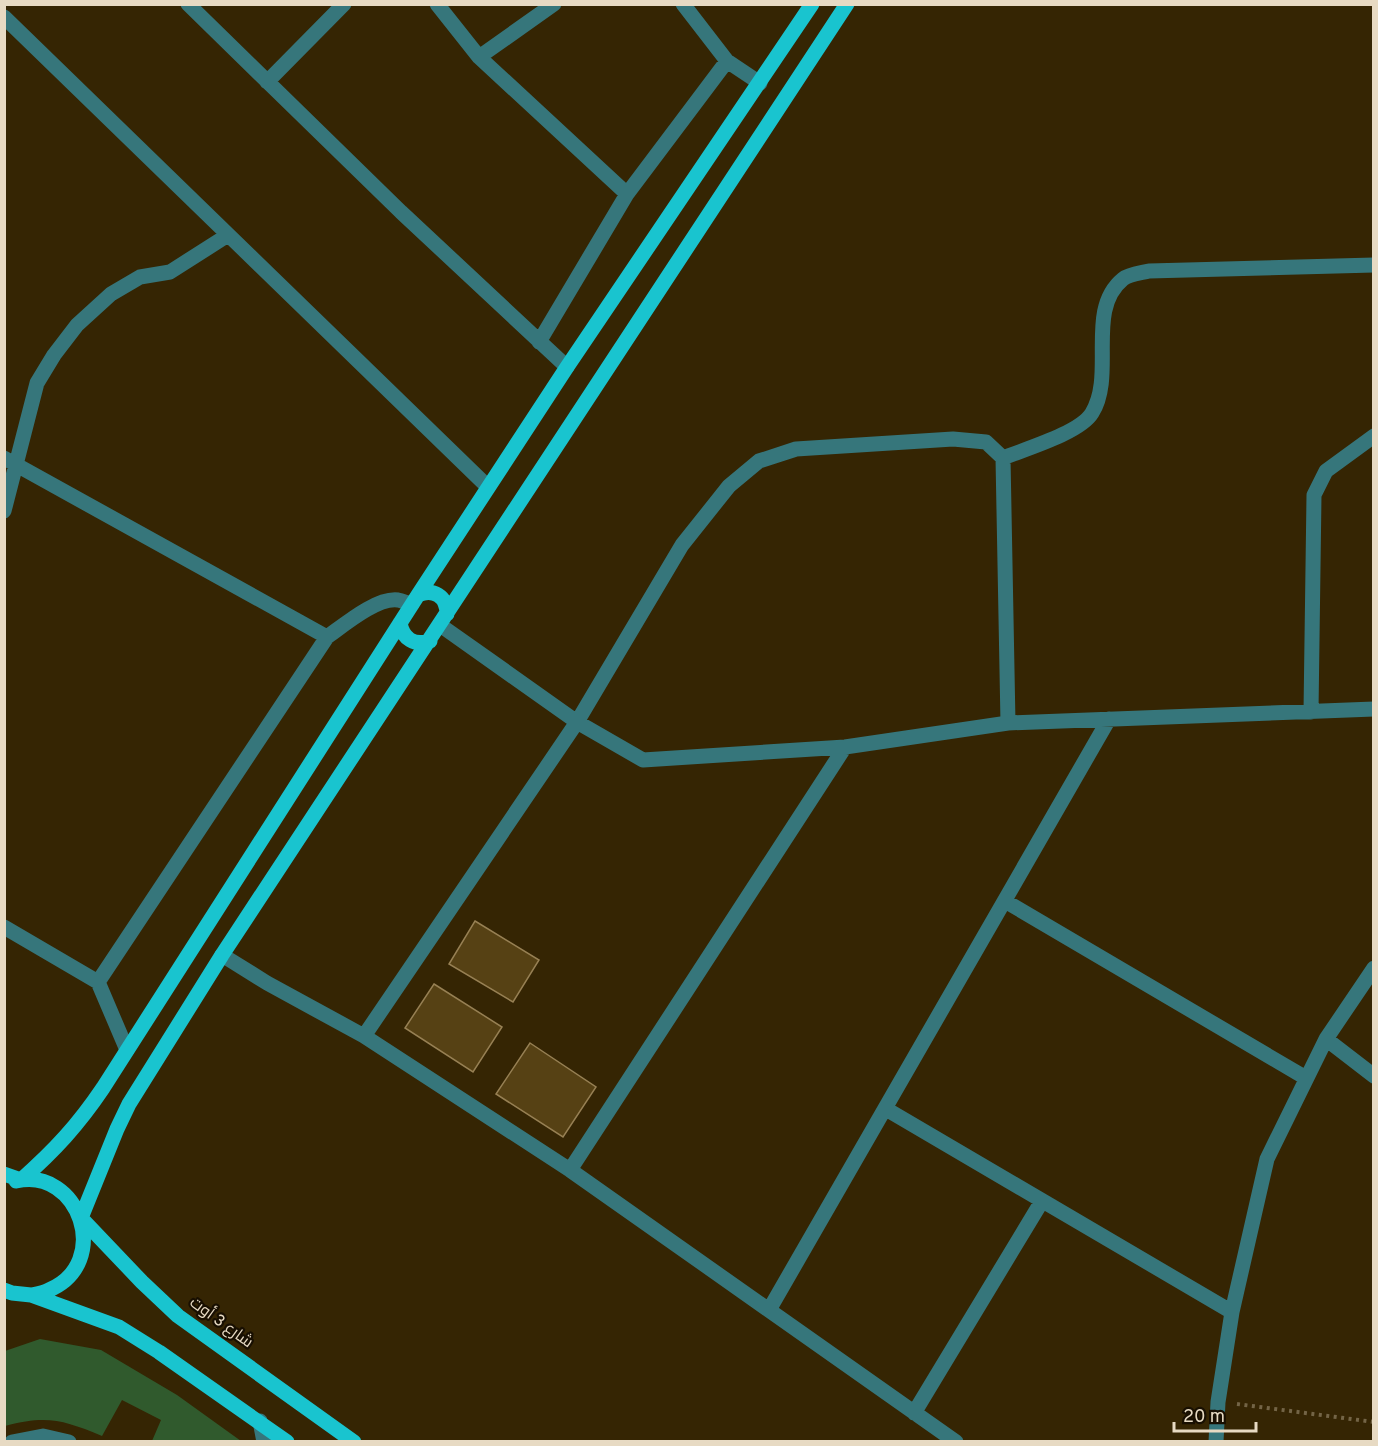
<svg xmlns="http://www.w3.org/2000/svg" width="1378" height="1446" viewBox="0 0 1378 1446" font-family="Overpass,Cairo,sans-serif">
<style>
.green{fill:#305a2d}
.building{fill:#564114;stroke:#978054;stroke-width:1.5}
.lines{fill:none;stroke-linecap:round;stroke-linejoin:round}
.path{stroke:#736446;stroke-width:4;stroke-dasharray:3 4.5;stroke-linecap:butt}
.minor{stroke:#36767b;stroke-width:15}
.major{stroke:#19c4cf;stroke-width:15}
.labels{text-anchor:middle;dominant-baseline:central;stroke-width:4.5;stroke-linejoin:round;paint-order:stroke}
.street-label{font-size:16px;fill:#e7dac3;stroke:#180f01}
</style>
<rect width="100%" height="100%" fill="#352503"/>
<!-- green -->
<path class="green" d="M 40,1339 L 101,1350 L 177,1395 L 241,1441 L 152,1441 L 161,1420 L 122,1400 L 102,1436 C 63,1420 47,1415 5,1426 L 5,1351 Z"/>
<!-- building -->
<path class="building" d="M 475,921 L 539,960 L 513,1002 L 449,964 Z
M 434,984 L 502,1027 L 473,1072 L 405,1028 Z
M 530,1043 L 596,1087 L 563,1137 L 496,1094 Z"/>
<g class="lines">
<!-- path -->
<path class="path" d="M 1237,1404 L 1374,1422"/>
<!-- minor -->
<path class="minor" d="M 188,4 L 401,212 L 567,367
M 437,4 L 479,57 L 627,194
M 683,4 L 727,61 L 760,83
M 4,17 L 488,487
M 479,57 L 554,4
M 267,82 L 344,4
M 539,342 L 627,194 L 727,61
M 4,458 L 327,637 C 344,625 377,597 398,600 C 403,601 407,603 412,604
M 1003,458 C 1025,449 1080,433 1092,413 C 1116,374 1085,310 1123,279 C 1129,274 1141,273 1149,271 L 1374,265
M 4,511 L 37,383 L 54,355 L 77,325 L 111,294 L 140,277 L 170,272 L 228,235
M 440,625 L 577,722 L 643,760 L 845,747 L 1008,723 L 1374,709
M 1311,712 L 1314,495 L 1326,471 L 1374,436
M 1005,901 L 1306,1078
M 4,927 L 98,982
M 222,955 L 267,983 L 364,1036 L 577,722 L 682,545 L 729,486 L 759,461 L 796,449 L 953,439 L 986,442 L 1003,458 L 1008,723
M 364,1036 L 570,1170 L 956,1442
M 1326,1039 L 1374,1076
M 127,1050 L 98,982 L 327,637
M 886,1109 L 1232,1312
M 570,1170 L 845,747
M 769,1310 L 1109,719
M 914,1413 L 1042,1201
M 260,1421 L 264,1442
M 12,1442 L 43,1436 L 69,1442
M 1216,1442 L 1218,1402 L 1232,1312 L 1267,1159 L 1326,1039 L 1374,968"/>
<!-- major -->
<path class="major" d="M 418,595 C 433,588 447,596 447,614
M 400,623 C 403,639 414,646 430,641
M 4,1174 L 21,1180 C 55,1150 78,1125 103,1088 L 418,595 L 567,367 L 812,4
M 16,1181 C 79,1166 113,1263 49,1290 C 44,1293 37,1294 31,1295
M 4,1290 L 12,1293 L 31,1295 L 119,1327 L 159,1352 L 287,1442
M 354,1442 L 178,1316 L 142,1282 L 81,1218 L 117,1129 L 129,1104 L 222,955 L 847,4"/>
</g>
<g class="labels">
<!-- street labels -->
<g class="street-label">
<text transform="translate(221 1323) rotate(36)">شارع 3 أوت</text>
</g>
</g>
<!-- border -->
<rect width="1378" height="1446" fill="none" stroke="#e7dac3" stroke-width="12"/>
<!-- scale -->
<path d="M1174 1422v9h82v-9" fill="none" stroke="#e7dac3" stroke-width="3"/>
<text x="1183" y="1422" font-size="18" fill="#e7dac3" stroke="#180f01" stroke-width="4.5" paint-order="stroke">20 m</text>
</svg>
